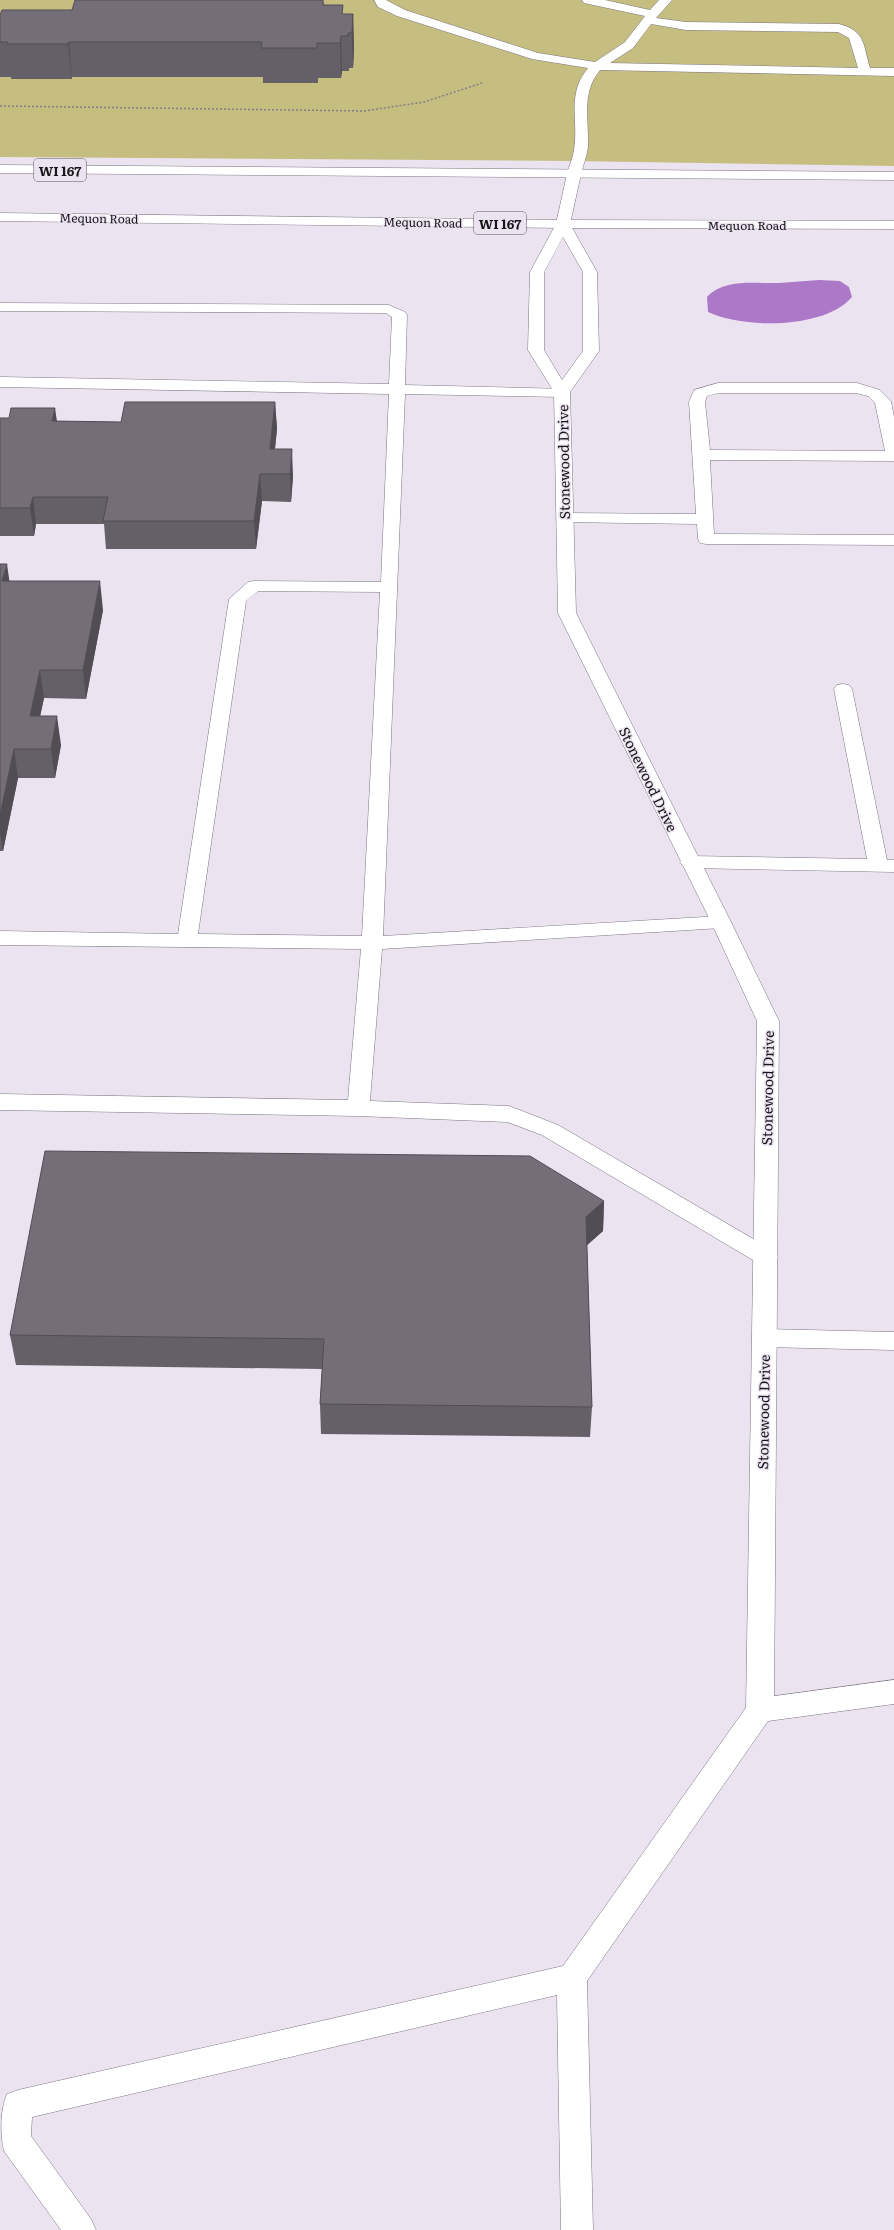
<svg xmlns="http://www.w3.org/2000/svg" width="894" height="2230" viewBox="0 0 894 2230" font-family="Literata,serif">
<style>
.green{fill:#c6be81}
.water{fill:#ac78c8}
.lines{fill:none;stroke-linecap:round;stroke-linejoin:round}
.service-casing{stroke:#7c7480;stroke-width:1}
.minor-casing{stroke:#7c7480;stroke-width:1}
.primary-casing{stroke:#7c7480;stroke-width:1}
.path{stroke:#837e87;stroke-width:1.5;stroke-dasharray:2 2;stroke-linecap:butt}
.service{fill:#fff;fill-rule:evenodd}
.minor{fill:#fff;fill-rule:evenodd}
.primary{fill:#fff;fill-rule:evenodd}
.wall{fill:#655f68}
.shaded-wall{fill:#524d55}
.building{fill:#756e79;stroke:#524d55}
.labels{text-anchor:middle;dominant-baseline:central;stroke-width:3;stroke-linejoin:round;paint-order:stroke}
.far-street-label{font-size:12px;fill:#18161a;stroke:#ece3f1}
.shield{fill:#ece3f1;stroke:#58545a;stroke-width:1}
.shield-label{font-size:13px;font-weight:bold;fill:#18161a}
.street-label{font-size:14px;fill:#18161a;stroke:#ece3f1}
</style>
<rect width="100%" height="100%" fill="#ece3f1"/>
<!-- green -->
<path class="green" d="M 0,0 L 894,0 L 894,166 L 573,161 L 0,157 Z"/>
<!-- water -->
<path class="water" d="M 819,280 L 840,281 L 849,287 L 852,297 C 825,329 744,329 708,312 L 707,297 C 725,278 755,284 779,283 C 792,282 806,281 819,280 Z"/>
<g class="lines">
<defs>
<path id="service" d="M 374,0 L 386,0 L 405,10 L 538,53 L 595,62 L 625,42 L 645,16 L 584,3 L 582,0 L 605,0 L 650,10 L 659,0 L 672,0 L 656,18 L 686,22 L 839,24 C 866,31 863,45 870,68 L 894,68 L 894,76 L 600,70 C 581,93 589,118 588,147 C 587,156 583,165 581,174 L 574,178 L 567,174 C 569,166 573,158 574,150 C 579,119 566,95 588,68 L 532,59 L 397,16 L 378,7 ZM 651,24 L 686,30 L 838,32 L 849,38 L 858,68 L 610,63 L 633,48 Z
M 0,303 L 389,305 L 405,312 L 407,315 L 405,385 L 568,389 L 570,392 L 568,395 L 562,397 L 405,394 L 383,936 L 721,916 L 728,917 L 731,922 L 728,927 L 721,928 L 382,949 L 370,1101 L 509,1106 L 517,1109 L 558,1125 L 774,1251 L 778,1257 L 774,1263 L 766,1266 L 758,1263 L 542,1135 L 507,1122 L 358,1116 L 0,1110 L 0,1094 L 348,1100 L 361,949 L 0,945 L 0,931 L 178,934 L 229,599 L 248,582 L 254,581 L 381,582 L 389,394 L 0,387 L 0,377 L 389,384 L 392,317 L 386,313 L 0,311 ZM 258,591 L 380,592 L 362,936 L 198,934 L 246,601 Z
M 718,383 L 857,383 L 880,390 L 891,401 L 894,417 L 894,461 L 710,460 L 714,534 L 894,535 L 894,545 L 706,544 L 700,543 L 698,539 L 697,524 L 559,522 L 557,518 L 559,514 L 565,513 L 696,514 L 689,402 L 694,390 ZM 719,393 L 856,393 L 868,396 L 875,403 L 885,451 L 710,450 L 705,402 L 707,396 Z
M 843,684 L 849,685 L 852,689 L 887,860 L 894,860 L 894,872 L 690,868 L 683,866 L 680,862 L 683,858 L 690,856 L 867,859 L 834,689 L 837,685 Z
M 764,1329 L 894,1332 L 894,1350 L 764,1347 L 756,1344 L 752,1338 L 756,1332 Z
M 894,1680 L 894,1704 L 768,1721 L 587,1981 L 593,2230 L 561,2230 L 557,1995 L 32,2117 L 31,2136 L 91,2219 L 96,2230 L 61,2230 L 4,2151 C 0,2134 0,2111 7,2094 L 18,2090 L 563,1966 L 750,1702 L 760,1698 Z"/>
<path id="minor" d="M 574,170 L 581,174 L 570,224 L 597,272 L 599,351 L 570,392 L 576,613 L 731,922 L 779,1021 L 774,1710 L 770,1718 L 760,1722 L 750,1718 L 746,1710 L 757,1021 L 711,922 L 558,613 L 554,392 L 528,350 L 530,272 L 556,224 L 567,174 ZM 563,237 L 583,272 L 583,351 L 562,380 L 544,350 L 544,272 Z"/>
<path id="primary" d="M 0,165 L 894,172 L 894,180 L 0,173 Z
M 0,213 L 563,220 L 894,221 L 894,229 L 563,228 L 0,221 Z"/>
</defs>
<!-- service casing -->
<use href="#service" class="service-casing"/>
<!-- minor casing -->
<use href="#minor" class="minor-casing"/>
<!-- primary casing -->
<use href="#primary" class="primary-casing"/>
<!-- path -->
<path class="path" d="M 0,106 L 364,111 L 424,102 L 482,83"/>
<!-- service -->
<use href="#service" class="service"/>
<!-- minor -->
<use href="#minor" class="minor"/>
<!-- primary -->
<use href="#primary" class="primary"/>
</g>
<!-- wall -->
<path class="wall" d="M 323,0 L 324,5 L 343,14 L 353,14 L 354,49 L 353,68 L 349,68 L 349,71 L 342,71 L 341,78 L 318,78 L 318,83 L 263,83 L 263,77 L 72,77 L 72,79 L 11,79 L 11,77 L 0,77 L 0,15 L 72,10 Z
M 275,402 L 277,429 L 275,449 L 293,476 L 291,502 L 262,501 L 256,549 L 106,549 L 104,524 L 36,524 L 34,536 L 0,536 L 0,418 L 57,421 L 121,422 Z
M 0,564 L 9,581 L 103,610 L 86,699 L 44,698 L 40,716 L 61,745 L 55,778 L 18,778 L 3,851 L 0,851 Z
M 604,1201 L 603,1231 L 587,1245 L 592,1407 L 590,1437 L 321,1434 L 320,1404 L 322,1369 L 16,1365 L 10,1335 Z"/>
<!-- shaded-wall -->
<path class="shaded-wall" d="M 353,14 L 354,49 L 353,68 L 352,33 Z
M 341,36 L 342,71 L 341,78 L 340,43 Z
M 69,42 L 72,77 L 72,79 L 68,44 Z
M 275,402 L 277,429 L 272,476 L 270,449 Z
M 55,408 L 59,435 L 52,421 Z
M 292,449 L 293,476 L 291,502 L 290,474 Z
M 260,474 L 262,501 L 256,549 L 254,521 Z
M 33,497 L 36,524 L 34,536 L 30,508 Z
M 7,564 L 11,592 L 2,581 Z
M 100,581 L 103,610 L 86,699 L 83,670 Z
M 40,670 L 44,698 L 34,745 L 30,716 Z
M 57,716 L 61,745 L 55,778 L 51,749 Z
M 14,749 L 18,778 L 3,851 L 0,833 L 0,815 Z
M 604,1201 L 603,1231 L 585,1247 L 586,1217 Z"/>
<!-- building -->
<path class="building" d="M 75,0 L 323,0 L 323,5 L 343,5 L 342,14 L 353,14 L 352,33 L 348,33 L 348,36 L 341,36 L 340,43 L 317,43 L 317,48 L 261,48 L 262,42 L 69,42 L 68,44 L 7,44 L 8,42 L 0,42 L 0,15 L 2,10 L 72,10 Z
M 125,402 L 275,402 L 270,449 L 292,449 L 290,474 L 260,474 L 254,521 L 103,521 L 108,497 L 33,497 L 30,508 L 0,508 L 0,418 L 9,418 L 11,408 L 55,408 L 52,421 L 121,422 Z
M 0,564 L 7,564 L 2,581 L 100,581 L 83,670 L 40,670 L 30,716 L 57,716 L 51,749 L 14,749 L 0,815 Z
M 45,1151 L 530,1156 L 604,1201 L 586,1217 L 592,1407 L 320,1404 L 324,1339 L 10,1335 Z"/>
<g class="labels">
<!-- far-street labels -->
<g class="far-street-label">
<text transform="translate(99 218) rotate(1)">Mequon Road</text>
<text transform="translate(423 222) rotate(1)">Mequon Road</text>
<text x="747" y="225">Mequon Road</text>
</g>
<!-- shield labels -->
<g class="shield">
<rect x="34" y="159" width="52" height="22" rx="3"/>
<rect x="474" y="212" width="52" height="22" rx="3"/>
</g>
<g class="shield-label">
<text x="60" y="170">WI 167</text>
<text x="500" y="223">WI 167</text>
</g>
<!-- street labels -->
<g class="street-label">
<text transform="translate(563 462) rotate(-91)">Stonewood Drive</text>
<text transform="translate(649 779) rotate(64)">Stonewood Drive</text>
<text transform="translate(767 1088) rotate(-89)">Stonewood Drive</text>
<text transform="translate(763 1412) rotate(-89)">Stonewood Drive</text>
</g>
</g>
</svg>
